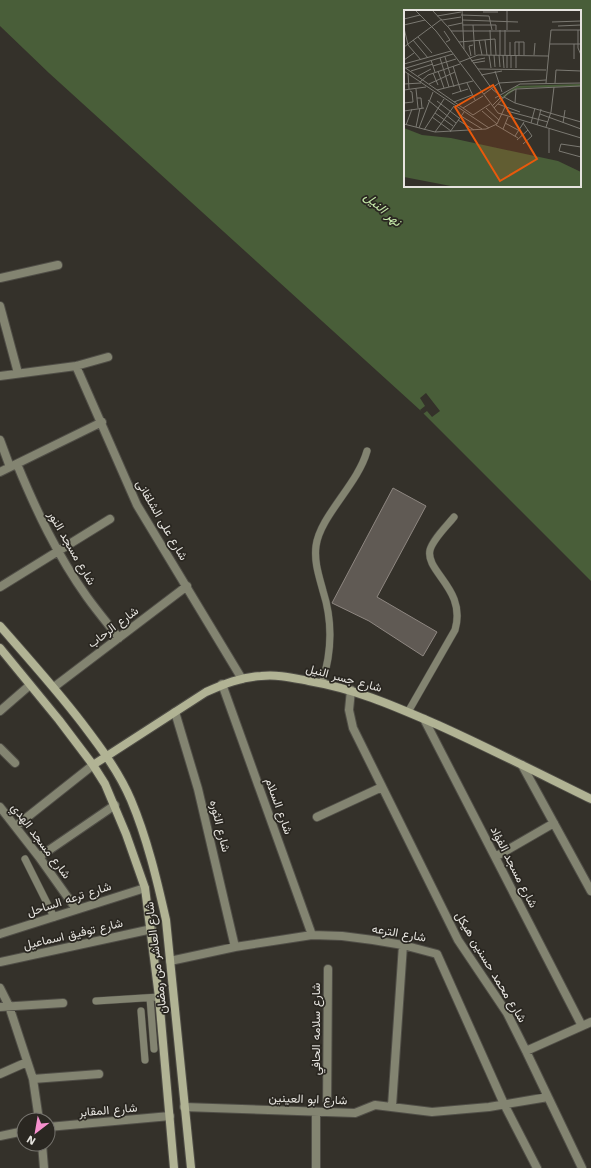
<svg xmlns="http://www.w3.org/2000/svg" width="591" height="1168" viewBox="0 0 591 1168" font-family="'Work Sans',Vazirmatn,sans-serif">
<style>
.water{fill:#495e39;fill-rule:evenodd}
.pier{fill:#34312a}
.building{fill:#605a54;stroke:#8e8781}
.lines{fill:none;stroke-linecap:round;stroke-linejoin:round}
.lane-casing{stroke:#504e47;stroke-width:8}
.street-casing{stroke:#504e47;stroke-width:10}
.secondary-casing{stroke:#504e47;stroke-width:10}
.lane{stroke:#838471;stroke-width:7}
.street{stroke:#838471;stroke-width:8}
.secondary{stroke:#b1b394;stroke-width:8}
.labels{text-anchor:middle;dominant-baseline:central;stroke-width:3.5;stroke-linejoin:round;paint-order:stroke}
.street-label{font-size:12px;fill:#e6e4df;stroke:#2a2721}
.water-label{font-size:13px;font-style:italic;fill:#c6eaaa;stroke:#2a2721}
.inset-river{fill:none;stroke:#495e39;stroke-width:2}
.inset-road{fill:none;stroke:#7b7972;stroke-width:1}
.view{fill:#e8590c;fill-opacity:0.15;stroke:#e8590c;stroke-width:2}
.inset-edge{fill:none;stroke:#e6e4df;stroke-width:2}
</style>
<rect width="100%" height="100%" fill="#34312a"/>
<!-- water -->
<path class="water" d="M 0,0 L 591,0 L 591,581 L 420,410 L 49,73 L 0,26 ZM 405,11 L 580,11 L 580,186 L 405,186 Z"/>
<!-- pier -->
<path class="pier" d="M 426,393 L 440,411 L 432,417 L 427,411 L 423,414 L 420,410 L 425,406 L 420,398 Z"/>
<!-- building -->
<path class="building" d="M 393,488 L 426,506 L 377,597 L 437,632 L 423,656 L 369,621 L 332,603 Z"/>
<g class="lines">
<defs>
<path id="lane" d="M 322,683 C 332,652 333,622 323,591 C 319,576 314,562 316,546 C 320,516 358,484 367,451
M 408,712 L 455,630 C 467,589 425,572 430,550 C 433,539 446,527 454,517
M 25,859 L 54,917
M 150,998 L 154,1049
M 96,1001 L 159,997
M 141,1011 L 145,1060"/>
<path id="street" d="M 0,278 L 58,265
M 0,306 L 18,373
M 76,366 L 137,505 L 242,679
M 0,376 L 76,366 L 108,357
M 0,440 L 10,467
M 17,464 C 36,510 57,555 87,597 C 97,611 108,624 119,638
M 0,472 L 102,422
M 0,587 L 110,519
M 222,684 L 312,935
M 54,687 L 187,586
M 351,690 L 349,710 L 353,728 L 458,940 L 507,1013 L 526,1051 L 582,1168
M 0,711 L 30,685
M 175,712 L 198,789 L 235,947
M 424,719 L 582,1026
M 0,748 L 15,763
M 522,765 L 591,891
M 0,807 L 39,857 L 76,909
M 317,817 L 382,787
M 16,826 L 93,765
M 39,857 L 115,805
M 495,857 L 554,823
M 0,934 L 145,888
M 170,961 L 235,947 L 312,935 L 342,936 L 373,940 L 403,945 L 437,954 L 504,1104 L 537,1168
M 0,962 L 152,929
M 0,988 L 9,1006 L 33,1079 L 39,1120
M 0,1007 L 63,1003
M 526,1051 L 591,1022
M 0,1074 L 27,1062
M 33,1079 L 99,1074
M 392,1106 L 403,945
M 184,1107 L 355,1113 L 375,1105 L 432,1112 L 489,1107 L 548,1097
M 316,1112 L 316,1168
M 327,1112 L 328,969
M 48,1127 L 170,1116
M 0,1136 L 24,1131
M 42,1144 L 44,1168"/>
<path id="secondary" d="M 0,626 C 28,658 56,689 82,723 C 101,748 119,772 131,800 C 147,838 157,880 166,920 L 191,1168
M 0,648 L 59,720 L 93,765 L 105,784 L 126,834 L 145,888 L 159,997 L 174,1168
M 93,765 L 206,692 C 224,684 241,677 261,676 C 277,674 293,678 309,681 C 356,689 394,706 438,725 C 489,748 540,774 591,799"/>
</defs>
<!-- lane casing -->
<use href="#lane" class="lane-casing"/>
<!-- street casing -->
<use href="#street" class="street-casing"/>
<!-- secondary casing -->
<use href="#secondary" class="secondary-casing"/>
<!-- lane -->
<use href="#lane" class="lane"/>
<!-- street -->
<use href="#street" class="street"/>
<!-- secondary -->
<use href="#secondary" class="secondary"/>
</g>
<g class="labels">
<!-- street labels -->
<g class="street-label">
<text transform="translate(162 520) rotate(60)">شارع على الشلقانى</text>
<text transform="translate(72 548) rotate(60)">شارع مسجد النور</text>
<text transform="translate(113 627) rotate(-37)">شارع الرحاب</text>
<text transform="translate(344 678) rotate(15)">شارع جسر النيل</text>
<text transform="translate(279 806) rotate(70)">شارع السلام</text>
<text transform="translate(220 826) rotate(76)">شارع الثوره</text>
<text transform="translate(41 841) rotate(53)">شارع مسجد الهدي</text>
<text transform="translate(514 867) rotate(63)">شارع مسجد الفؤاد</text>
<text transform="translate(69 899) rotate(-18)">شارع ترعه الساحل</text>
<text transform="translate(399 933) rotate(10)">شارع الترعه</text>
<text transform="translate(73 934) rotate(-13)">شارع توفيق اسماعيل</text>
<text transform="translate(156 958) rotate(-97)">شارع العاشر من رمضان</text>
<text transform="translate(491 967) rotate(59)">شارع محمد حسنين هيكل</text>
<text transform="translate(316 1029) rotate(-90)">شارع سلامه الحافي</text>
<text transform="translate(308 1099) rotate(2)">شارع ابو العينين</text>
<text transform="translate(108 1110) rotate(-5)">شارع المقابر</text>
</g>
<!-- water labels -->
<g class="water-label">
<text transform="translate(383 209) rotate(41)">نهر النيل</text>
</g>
</g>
<!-- overview -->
<g transform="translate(404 10)">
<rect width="177" height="177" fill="#34312a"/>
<path d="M 0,118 L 18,125 L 47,128 L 154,151 L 177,162 L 177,177 L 52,177 L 0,167 Z" fill="#495e39"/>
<path class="inset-river" d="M 99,87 L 113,77 L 177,75"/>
<path class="inset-road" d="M 11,0 L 32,21 L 94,103 L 177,128M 28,0 L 45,18 L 88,79 L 99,88M 58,0 L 60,39M 79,2 L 94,2M 57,5 L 85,6 L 88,20M 33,6 L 57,2M 0,9 L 16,5M 38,10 L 57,7M 58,10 L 114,12M 148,12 L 177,11M 0,15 L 21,10M 59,15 L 92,15 L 92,20M 69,15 L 71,45M 44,16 L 58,13M 154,16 L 177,15M 0,18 L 4,35 L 17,50M 86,20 L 87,45M 103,20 L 103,0M 174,20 L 174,38 L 177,45M 40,21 L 46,30 L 42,32M 47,21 L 116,21M 14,27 L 28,43M 9,30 L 24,48M 75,30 L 78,45M 81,30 L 83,45M 55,32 L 91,29 L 92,45M 115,32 L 115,45M 146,34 L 177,34M 170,34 L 170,49M 0,37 L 38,9M 85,45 L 87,58M 90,45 L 91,57M 95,45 L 96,57M 96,45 L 96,20M 99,45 L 100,58M 101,45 L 101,20M 103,45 L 103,58M 106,45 L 106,32M 107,45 L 107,58M 111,45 L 111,32 L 120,32 L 120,45M 112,45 L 112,58M 130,45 L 131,33M 67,46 L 65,36 L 69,35M 41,47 L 50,77M 36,48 L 45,77M 0,50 L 10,43M 27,50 L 31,62M 67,51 L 81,48M 56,52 L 74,45 L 144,46M 69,53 L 81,51M 0,54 L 47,41M 29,56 L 52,49M 49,56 L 57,82M 0,57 L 69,105 L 86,94M 2,58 L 49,44M 74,59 L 142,60M 0,61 L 85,118M 7,61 L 29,54M 34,61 L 40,78M 91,61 L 98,82M 4,63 L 5,79M 29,63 L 34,75M 77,65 L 98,61M 14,66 L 27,59M 16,72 L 24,65 L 56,54M 63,73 L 71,90M 142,73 L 147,20 L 177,20M 151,73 L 152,60 L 177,61M 0,74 L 17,73M 25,74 L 51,62M 12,79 L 14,98M 0,80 L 22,77M 33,80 L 69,71M 48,84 L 64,79M 80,84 L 95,73 L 142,70M 100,87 L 111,93 L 177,112M 13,88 L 17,88 L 18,98M 91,88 L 116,74 L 177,73M 24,90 L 52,113M 33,91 L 55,108M 50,92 L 68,85M 0,93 L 9,92 L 8,82 L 6,81M 111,93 L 112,79M 94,94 L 116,102M 88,96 L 97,87M 59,98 L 79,86M 82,98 L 95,110M 90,98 L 104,83 L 112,79 L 177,76M 0,101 L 20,98M 78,101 L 93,114M 103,101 L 144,112M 31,103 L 49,116M 136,104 L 177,119M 57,106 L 78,119M 28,107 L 47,121M 54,110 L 70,120M 101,113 L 114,120M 119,113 L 128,126 L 119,134M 127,113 L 131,98M 159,113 L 161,100M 0,114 L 31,122 L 82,119 L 93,114 L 101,97M 2,115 L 8,99M 92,115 L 114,128M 133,115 L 137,99M 12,117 L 16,98M 142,117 L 147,102 L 150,77M 15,118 L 29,82M 99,119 L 104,107M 20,120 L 40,89M 31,122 L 50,96M 46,122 L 60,102M 111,126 L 120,112M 113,130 L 124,120M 177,137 L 157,134 L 155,141 L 177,147M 145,143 L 145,119"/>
<path class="view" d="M 89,75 L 133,149 L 96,171 L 51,97 Z"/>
<rect width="177" height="177" class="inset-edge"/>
</g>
<!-- north arrow -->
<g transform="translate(36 1132) rotate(211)"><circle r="19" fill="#2a2721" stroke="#75736d"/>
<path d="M0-3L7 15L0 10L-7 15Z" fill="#f790ce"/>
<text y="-6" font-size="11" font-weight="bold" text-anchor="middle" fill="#e6e4df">N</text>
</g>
</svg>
